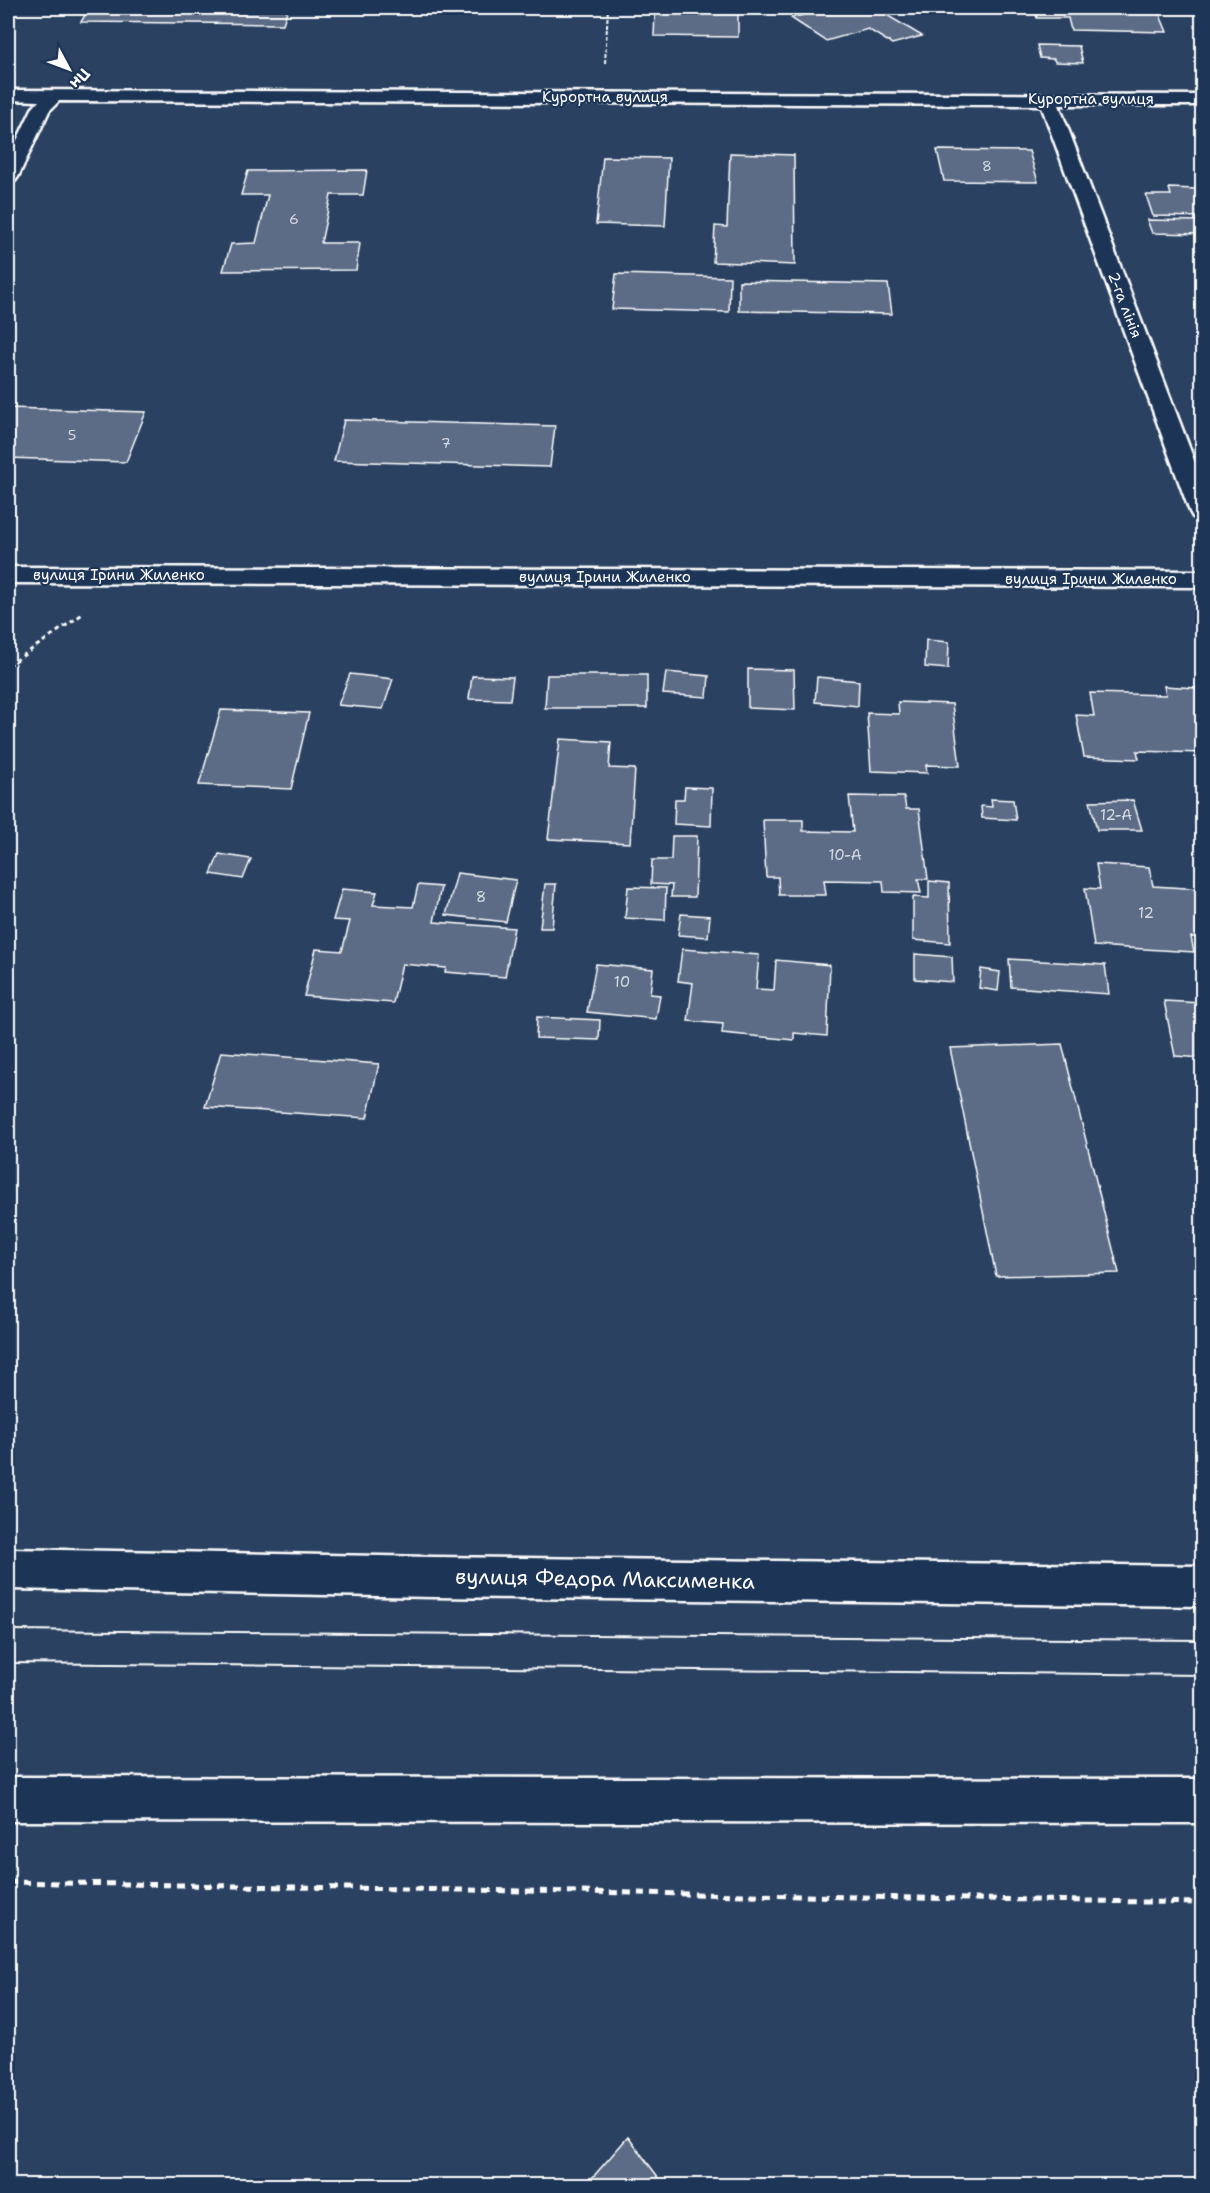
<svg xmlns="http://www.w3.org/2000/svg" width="1210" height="2193" viewBox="0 0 1210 2193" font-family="'Shantell Sans',sans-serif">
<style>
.building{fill:#5b6c86;stroke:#fff;stroke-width:1.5}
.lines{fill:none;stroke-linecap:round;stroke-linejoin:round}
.minor-casing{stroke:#fff;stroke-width:5}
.path-far2{stroke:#fff;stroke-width:2;stroke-dasharray:4 2;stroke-linecap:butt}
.path-far1{stroke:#fff;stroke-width:3;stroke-dasharray:4.5 4;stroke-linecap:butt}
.path{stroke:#fff;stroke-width:5;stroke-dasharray:8 6;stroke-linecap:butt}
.minor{fill:#1d3557;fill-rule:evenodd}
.tram{stroke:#fff;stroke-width:2}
.labels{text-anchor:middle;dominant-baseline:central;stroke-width:4.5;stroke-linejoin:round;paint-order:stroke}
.far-number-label{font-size:14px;fill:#d6dae1}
.far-street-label{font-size:15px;fill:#fff;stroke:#1d3557}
.number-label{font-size:15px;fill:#d6dae1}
.near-street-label{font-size:21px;fill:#fff;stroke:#1d3557}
</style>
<rect width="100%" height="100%" fill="#2a4161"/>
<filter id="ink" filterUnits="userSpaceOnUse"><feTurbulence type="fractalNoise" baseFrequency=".0167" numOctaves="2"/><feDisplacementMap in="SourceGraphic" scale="12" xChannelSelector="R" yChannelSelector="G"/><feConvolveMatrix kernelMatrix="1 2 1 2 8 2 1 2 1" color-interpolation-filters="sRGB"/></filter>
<g filter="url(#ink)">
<!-- building -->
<path class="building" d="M 89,8 L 288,8 L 283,24 L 81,22 Z
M 831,8 L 875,8 L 922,36 L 892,44 L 868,29 L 826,41 L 791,18 Z
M 1034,8 L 1157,8 L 1167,32 L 1071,30 L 1068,18 L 1037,18 Z
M 655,13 L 738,14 L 738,37 L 654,36 Z
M 1037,45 L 1079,46 L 1083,63 L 1055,62 L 1054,59 L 1040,58 Z
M 937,150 L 1029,151 L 1038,182 L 944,181 Z
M 730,153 L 794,155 L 795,265 L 713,262 L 715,226 L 727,227 Z
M 603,157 L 669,158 L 665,226 L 596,224 Z
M 367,170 L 363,195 L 331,195 L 321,243 L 360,243 L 356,270 L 223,271 L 231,244 L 256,243 L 268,195 L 241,195 L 248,171 Z
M 1169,188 L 1196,189 L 1199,196 L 1202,196 L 1202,217 L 1153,216 L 1146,195 L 1171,195 Z
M 1147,220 L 1202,221 L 1202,234 L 1152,233 Z
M 616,274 L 730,277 L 729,312 L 612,309 Z
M 739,281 L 888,284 L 892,314 L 739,311 Z
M 8,408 L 146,412 L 126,462 L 8,458 Z
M 344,420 L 555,426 L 550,467 L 334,461 Z
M 926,640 L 949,642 L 948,669 L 925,667 Z
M 748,669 L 794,670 L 795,710 L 748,708 Z
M 666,672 L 709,676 L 707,697 L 663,694 Z
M 350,674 L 393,679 L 383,709 L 338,705 Z
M 547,675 L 647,675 L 647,708 L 545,708 Z
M 472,676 L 513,677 L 510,700 L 469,699 Z
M 817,677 L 859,681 L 858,706 L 815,702 Z
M 1164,686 L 1196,688 L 1202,713 L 1202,753 L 1137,751 L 1139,759 L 1084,757 L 1076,715 L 1094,716 L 1090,693 L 1166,695 Z
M 898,702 L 952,704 L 960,766 L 926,765 L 927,773 L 871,771 L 867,713 L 899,714 Z
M 221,710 L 309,713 L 291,789 L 199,785 Z
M 560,739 L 611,742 L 609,768 L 635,769 L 630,843 L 548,839 Z
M 685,787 L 712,788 L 711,826 L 674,824 L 675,799 L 684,799 Z
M 849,796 L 904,797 L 906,809 L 919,809 L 928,879 L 918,879 L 921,893 L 884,892 L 883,881 L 824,880 L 826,895 L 779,895 L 778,877 L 766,877 L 763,820 L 803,820 L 803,831 L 853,832 Z
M 991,799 L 1013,800 L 1016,820 L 982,818 L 981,806 L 992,807 Z
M 1133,800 L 1142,830 L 1097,830 L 1090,801 Z
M 672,836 L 697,836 L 695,897 L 671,897 L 672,885 L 651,884 L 652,860 L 671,860 Z
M 219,854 L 251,859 L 243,879 L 211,874 Z
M 1096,864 L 1149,867 L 1153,886 L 1202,889 L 1202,938 L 1191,937 L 1194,952 L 1094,946 L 1085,888 L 1100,889 Z
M 457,873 L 516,880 L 506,922 L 446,915 Z
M 929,881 L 949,883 L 950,943 L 913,940 L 913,897 L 929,898 Z
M 545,884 L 556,884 L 552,928 L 540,928 Z
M 418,885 L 441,887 L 434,922 L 514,928 L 505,977 L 445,972 L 446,968 L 402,964 L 393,1003 L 304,996 L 316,949 L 342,951 L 350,921 L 333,920 L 342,889 L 377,892 L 373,905 L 413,907 Z
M 628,887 L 666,888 L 665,920 L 625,918 Z
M 681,914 L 710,916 L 708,937 L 678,935 Z
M 682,949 L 759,955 L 756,989 L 774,990 L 776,960 L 830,965 L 827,1036 L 794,1033 L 794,1040 L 722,1033 L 723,1024 L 688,1021 L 693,983 L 678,981 Z
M 915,954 L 952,957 L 953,982 L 915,979 Z
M 1009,959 L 1105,965 L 1109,994 L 1011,987 Z
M 596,964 L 653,969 L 650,994 L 660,995 L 656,1019 L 587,1012 Z
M 981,969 L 1000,972 L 998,991 L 979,988 Z
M 1164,1001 L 1202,1003 L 1202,1058 L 1175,1056 Z
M 537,1017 L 600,1020 L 599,1040 L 536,1038 Z
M 1062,1044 L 1119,1273 L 996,1276 L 950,1048 Z
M 221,1052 L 379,1064 L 367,1118 L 205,1107 Z
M 628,2137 L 665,2186 L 585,2186 Z"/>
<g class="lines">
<defs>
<path id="minor" d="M 8,90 L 1202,95 L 1202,105 L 1059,105 L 1202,481 L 1202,519 L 1193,517 L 1190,512 L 1041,105 L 59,101 L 49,111 L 18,177 L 15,181 L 8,183 L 8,159 L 32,109 L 39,101 L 8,100 Z
M 8,567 L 1202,571 L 1202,587 L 8,583 Z
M 8,1549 L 433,1557 L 1202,1566 L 1202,1606 L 433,1597 L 8,1589 Z
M 8,1777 L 1202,1779 L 1202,1823 L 8,1821 Z"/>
</defs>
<!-- minor casing -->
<use href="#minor" class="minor-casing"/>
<!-- path-far2 -->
<path class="path-far2" d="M 605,63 L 608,8"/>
<!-- path-far1 -->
<path class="path-far1" d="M 8,666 L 84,613"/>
<!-- path -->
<path class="path" d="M 8,1882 L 1202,1903"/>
<!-- minor -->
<use href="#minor" class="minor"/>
<!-- tram -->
<path class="tram" d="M 8,1630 L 1202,1640
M 8,1663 L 1202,1675"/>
</g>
</g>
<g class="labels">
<!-- far-number labels -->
<g class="far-number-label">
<text x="987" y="166">8</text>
<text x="294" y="219">6</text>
<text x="72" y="435">5</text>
<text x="446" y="443">7</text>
</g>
<!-- far-street labels -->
<g class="far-street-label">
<text x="605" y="97">Курортна вулиця</text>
<text x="1091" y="99">Курортна вулиця</text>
<text transform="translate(1125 305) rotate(69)">2-га лінія</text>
<text x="119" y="575">вулиця Ірини Жиленко</text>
<text x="605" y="577">вулиця Ірини Жиленко</text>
<text x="1091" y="579">вулиця Ірини Жиленко</text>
</g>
<!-- number labels -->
<g class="number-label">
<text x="1116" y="815">12-А</text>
<text x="845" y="855">10-А</text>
<text x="481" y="897">8</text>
<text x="1146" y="913">12</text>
<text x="622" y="982">10</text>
</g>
<!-- near-street labels -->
<g class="near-street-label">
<text transform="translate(605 1579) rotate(1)">вулиця Федора Максименка</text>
</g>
</g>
<!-- margin -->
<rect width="1210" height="2193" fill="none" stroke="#1d3557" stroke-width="30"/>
<rect x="15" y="15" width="1180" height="2163" fill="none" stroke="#fff" stroke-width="2" filter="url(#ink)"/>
<!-- north arrow -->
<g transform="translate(69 69) rotate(131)" stroke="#1d3557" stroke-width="4.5" paint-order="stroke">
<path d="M0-4.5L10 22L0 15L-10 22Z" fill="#ffffff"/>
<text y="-9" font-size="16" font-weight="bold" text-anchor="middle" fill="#ffffff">Пн</text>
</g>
</svg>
